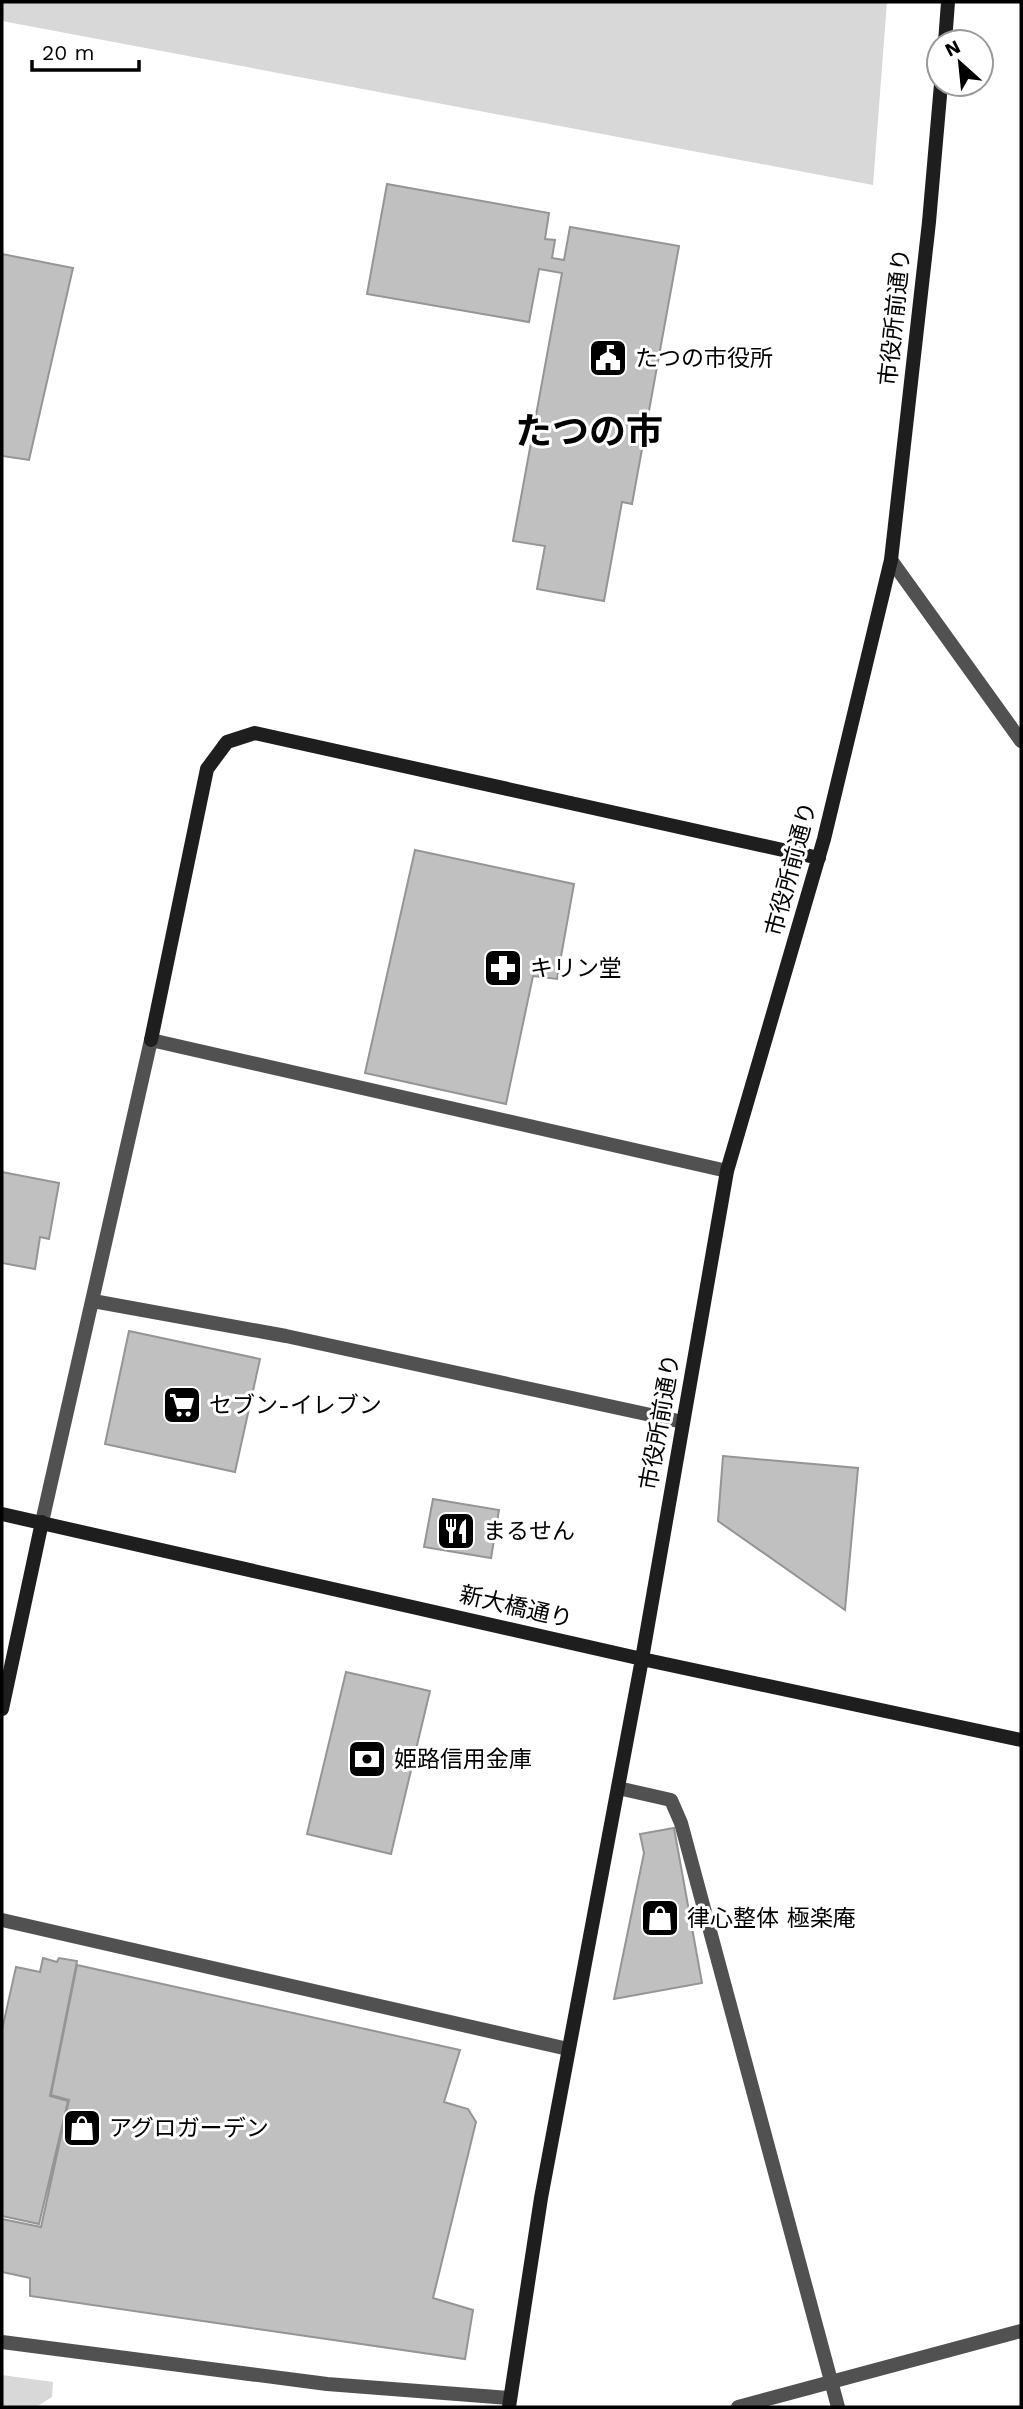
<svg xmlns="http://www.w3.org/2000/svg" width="1023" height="2409" viewBox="0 0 1023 2409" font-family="'Work Sans','Noto Sans JP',sans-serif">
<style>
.green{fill:#d8d8d8}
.building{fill:#c0c0c0;stroke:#959595;stroke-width:2}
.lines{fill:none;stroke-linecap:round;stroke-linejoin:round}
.street{stroke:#515151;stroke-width:14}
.secondary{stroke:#1e1e1e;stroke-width:14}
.labels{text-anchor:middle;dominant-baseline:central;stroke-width:6;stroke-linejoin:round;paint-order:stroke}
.street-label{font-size:23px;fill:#000;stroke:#fff}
.poi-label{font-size:23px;fill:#000;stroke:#fff;text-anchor:start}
.town-label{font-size:37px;font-weight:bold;fill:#000;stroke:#fff}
</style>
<rect width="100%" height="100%" fill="#fff"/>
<!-- green -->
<path class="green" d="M 2,2 L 887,2 L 873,185 L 2,21 Z
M 2,2375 L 53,2382 L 52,2397 L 36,2407 L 2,2407 Z"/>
<!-- building -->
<path class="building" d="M 387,184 L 549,213 L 545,239 L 555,240 L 552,258 L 564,260 L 570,227 L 679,246 L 632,504 L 622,502 L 604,601 L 537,589 L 545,546 L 513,541 L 562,273 L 539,269 L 529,322 L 367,294 Z
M 2,254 L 73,268 L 29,460 L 2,456 Z
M 415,850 L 574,884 L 557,979 L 533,976 L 506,1104 L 365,1073 Z
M 2,1172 L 59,1183 L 49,1239 L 40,1237 L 35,1269 L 2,1263 Z
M 129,1331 L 260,1359 L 235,1472 L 105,1444 Z
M 723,1456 L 858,1468 L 845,1610 L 718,1521 Z
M 433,1499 L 499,1510 L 491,1558 L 424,1547 Z
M 346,1672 L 430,1691 L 391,1854 L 307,1834 Z
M 674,1828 L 702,1983 L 614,1999 L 644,1853 L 640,1834 Z
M 43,1958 L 57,1962 L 59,1958 L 77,1961 L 50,2096 L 68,2101 L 39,2224 L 2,2216 L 2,2030 L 16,1967 L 40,1972 Z
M 77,1965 L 460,2050 L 444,2102 L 468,2109 L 476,2122 L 433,2298 L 473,2310 L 465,2359 L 30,2296 L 30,2278 L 2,2272 L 2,2219 L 41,2227 L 69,2100 L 51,2095 Z"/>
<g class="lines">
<!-- street -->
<path class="street" d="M 891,560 L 1021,741
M 93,1301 L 286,1336 L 683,1422
M 42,1522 L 151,1040 L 727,1171
M 618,1788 L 671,1800 L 681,1823 L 838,2407
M 2,1920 L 568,2049
M 2,2342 L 327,2384 L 509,2398
M 738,2407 L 1021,2331"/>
<!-- secondary -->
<path class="secondary" d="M 945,42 L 948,2
M 151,1040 L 207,769 L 227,742 L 255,733 L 819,858
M 2,1514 L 642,1659 L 1021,1740
M 2,1709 L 42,1522
M 509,2407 L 541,2198 L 642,1659 L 727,1171 L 824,839 L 891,560 L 929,222 L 941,84"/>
</g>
<!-- icons -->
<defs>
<symbol id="civic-square" viewBox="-11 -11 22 22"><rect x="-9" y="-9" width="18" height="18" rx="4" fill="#000" stroke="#fff"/><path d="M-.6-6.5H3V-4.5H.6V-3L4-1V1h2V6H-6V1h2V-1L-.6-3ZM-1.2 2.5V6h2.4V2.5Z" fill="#fff"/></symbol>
<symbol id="pharmacy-square" viewBox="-11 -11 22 22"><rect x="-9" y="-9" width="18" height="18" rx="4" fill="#000" stroke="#fff"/><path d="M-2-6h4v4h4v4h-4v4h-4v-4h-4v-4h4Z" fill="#fff"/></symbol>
<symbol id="supermarket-square" viewBox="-11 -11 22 22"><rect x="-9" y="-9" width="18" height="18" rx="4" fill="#000" stroke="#fff"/><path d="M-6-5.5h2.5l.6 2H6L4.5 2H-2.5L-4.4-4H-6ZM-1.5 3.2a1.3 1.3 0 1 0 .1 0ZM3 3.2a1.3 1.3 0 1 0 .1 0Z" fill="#fff"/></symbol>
<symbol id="restaurant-square" viewBox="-11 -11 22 22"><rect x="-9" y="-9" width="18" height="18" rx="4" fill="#000" stroke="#fff"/><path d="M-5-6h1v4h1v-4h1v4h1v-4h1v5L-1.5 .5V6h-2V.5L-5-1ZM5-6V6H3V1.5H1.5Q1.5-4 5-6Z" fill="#fff"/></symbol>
<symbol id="bank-square" viewBox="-11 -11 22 22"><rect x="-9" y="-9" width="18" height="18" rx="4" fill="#000" stroke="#fff"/><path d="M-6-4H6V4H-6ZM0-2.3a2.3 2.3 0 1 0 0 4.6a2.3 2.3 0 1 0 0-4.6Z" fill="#fff"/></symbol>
<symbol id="shop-square" viewBox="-11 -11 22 22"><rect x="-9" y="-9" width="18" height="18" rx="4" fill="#000" stroke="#fff"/><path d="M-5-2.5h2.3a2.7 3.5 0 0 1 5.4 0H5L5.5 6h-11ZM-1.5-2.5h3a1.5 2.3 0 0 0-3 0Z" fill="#fff"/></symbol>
</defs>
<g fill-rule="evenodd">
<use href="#civic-square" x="586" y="336" width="44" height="44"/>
<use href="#pharmacy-square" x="481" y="946" width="44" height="44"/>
<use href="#supermarket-square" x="160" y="1383" width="44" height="44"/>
<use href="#restaurant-square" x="434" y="1509" width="44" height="44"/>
<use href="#bank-square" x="345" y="1737" width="44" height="44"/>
<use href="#shop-square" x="638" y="1896" width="44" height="44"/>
<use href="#shop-square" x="60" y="2106" width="44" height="44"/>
</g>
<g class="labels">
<!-- street labels -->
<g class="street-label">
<text transform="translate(895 317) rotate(-84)">市役所前通り</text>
<text transform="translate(791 869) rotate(-75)">市役所前通り</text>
<text transform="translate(660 1422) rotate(-80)">市役所前通り</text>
<text transform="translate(516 1607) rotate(13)">新大橋通り</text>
</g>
<!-- poi labels -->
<g class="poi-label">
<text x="635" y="358">たつの市役所</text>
<text x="530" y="968">キリン堂</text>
<text x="209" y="1405">セブン-イレブン</text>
<text x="483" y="1531">まるせん</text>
<text x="394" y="1759">姫路信用金庫</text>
<text x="687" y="1918">律心整体 極楽庵</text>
<text x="109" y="2128">アグロガーデン</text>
</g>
<!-- town labels -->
<g class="town-label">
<text x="589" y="431">たつの市</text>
</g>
</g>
<!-- border -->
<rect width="1023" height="2409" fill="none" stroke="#000000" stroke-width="7"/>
<!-- north arrow -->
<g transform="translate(960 63) rotate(333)"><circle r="33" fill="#ffffff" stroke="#999999" stroke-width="2"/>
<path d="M0-5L12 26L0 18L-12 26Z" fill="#000000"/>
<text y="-10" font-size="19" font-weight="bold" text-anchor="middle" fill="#000000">N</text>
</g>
<!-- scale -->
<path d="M32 60v10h107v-10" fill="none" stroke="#000000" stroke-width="3.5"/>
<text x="42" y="60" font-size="21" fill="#000000" stroke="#ffffff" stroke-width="5" paint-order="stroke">20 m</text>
</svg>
